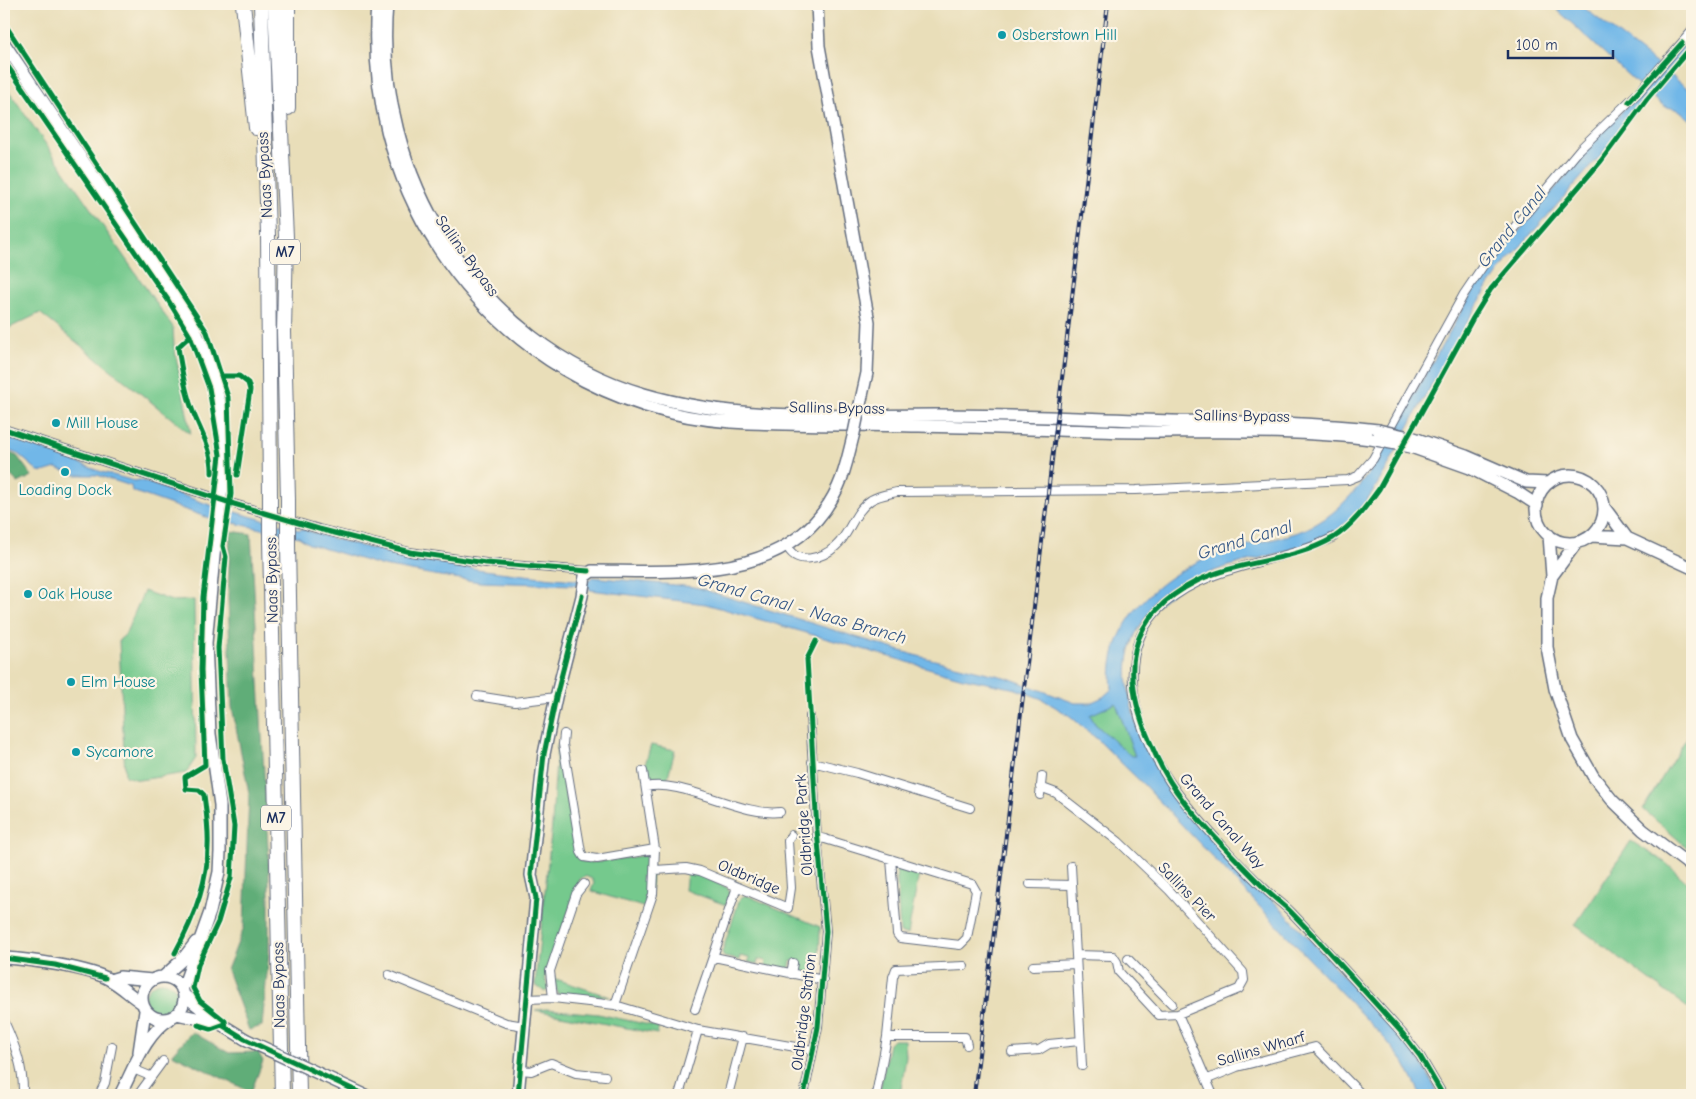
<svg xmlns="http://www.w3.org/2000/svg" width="1696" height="1099" viewBox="0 0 1696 1099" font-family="'Comic Neue',sans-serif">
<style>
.green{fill:#75c98d;stroke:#487c76}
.forest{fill:#60ad78;stroke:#3e6e6b}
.water{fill:#71b7e8;stroke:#4673a3;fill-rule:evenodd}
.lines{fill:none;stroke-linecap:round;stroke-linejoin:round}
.street-casing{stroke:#636c7e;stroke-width:10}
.secondary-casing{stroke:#636c7e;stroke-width:14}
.highway-casing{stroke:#636c7e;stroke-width:16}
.street{stroke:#fff;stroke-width:8}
.secondary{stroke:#fff;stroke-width:11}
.highway{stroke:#fff;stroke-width:14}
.rail-casing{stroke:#1b2f5e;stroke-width:4}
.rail{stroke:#fcf5e5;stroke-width:2;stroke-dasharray:5.5;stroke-linecap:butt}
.secondary-bridge-casing{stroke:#636c7e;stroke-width:14;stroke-linecap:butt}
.highway-bridge-casing{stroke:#636c7e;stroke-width:16;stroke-linecap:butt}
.secondary-bridge{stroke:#fff;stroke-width:11}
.highway-bridge{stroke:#fff;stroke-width:14}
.cycleway-casing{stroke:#fcf5e5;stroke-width:8}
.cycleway{stroke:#00873e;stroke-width:5}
.culture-dot{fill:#0f9aa8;stroke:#fcf5e5;stroke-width:2}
.labels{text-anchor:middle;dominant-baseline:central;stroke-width:4.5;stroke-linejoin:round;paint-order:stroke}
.shield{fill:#fcf5e5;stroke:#5e6a86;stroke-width:1}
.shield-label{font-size:15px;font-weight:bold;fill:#1b2f5e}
.culture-label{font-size:16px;fill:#0d838f;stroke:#fcf5e5;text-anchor:start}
.street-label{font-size:16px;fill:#1b2f5e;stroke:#fcf5e5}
.water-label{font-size:18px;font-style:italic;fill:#355887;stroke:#fcf5e5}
</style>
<rect width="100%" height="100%" fill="#fcf5e5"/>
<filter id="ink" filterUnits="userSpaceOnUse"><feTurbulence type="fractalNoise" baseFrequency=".02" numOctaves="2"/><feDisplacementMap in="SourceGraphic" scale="10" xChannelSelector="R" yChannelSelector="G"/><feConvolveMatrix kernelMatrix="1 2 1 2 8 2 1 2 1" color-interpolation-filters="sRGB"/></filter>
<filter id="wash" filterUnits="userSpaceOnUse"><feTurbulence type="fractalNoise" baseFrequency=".0096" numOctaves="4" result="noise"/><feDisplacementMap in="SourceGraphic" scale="20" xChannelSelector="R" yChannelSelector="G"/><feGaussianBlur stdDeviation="1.12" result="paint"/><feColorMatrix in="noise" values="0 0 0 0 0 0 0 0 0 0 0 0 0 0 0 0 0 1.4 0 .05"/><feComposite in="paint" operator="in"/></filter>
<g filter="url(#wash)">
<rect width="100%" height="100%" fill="#e9deb9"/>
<!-- green -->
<path class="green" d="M 4,84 L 173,327 L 174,346 L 191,434 L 40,313 L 7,329 L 4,327 Z
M 144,591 L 172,601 L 194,600 L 196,758 L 186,773 L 139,780 L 125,776 L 119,640 L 125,635 Z
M 1116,703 L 1135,756 L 1131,756 L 1095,724 L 1090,715 Z
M 1692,729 L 1692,852 L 1643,809 Z
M 557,744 L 572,826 L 581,861 L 589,863 L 647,855 C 656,863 650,897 646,908 L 591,891 L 594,883 L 592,879 L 585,876 L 580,879 L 545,979 L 549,989 L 545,992 L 535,985 L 552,825 Z
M 651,745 L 675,750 L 667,780 L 657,777 L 656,782 L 649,779 L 648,769 L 644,768 Z
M 1631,841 L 1666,863 L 1692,887 L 1692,1011 L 1575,925 Z
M 896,867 L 919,874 L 908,934 L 900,933 Z
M 687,872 L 695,873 L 728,888 L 730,893 L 726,905 L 685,890 Z
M 746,895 L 820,927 L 819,973 L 815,976 L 795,972 L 797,961 L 791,961 L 789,971 L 765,966 L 766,961 L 758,959 L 757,964 L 748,962 L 749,958 L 740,956 L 739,960 L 724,957 L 722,952 L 740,898 Z
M 553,978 L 610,997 L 563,995 L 558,994 Z
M145 999a17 17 0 1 1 34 0a17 17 0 1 1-34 0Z
M 546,1009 L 598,1014 L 659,1027 L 657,1034 L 535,1010 Z
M 893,1040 L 905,1040 L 906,1057 L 900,1095 L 879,1095 L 889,1044 Z"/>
<!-- forest -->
<path class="forest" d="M 4,451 L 17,456 L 32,476 L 18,483 L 4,469 Z
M 230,531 L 251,534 L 269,865 L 269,952 L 262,1026 L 249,1030 L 227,970 L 244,927 L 249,793 L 232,707 L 228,597 Z
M 192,1032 L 229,1053 L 258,1052 L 263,1061 L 251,1092 L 172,1054 Z"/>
<!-- water -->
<path class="water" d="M 1551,4 L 1579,4 L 1662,68 L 1692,34 L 1692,43 L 1667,72 L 1692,92 L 1692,121 L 1679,110 L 1664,106 L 1649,94 L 1601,155 L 1505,264 L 1486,290 C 1460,334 1435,379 1410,424 C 1390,461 1372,505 1336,531 C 1319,542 1299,548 1280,553 C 1228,566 1186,573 1149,614 C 1131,634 1125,660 1128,686 C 1139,783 1224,849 1287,915 C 1314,943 1339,972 1365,1000 C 1392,1028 1425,1057 1437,1095 L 1421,1095 L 1405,1064 L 1387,1041 L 1145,786 L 1097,739 L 1070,716 L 1042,699 L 1016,689 L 963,678 L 706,604 L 590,590 L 589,587 L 574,585 L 480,582 L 434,575 L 383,566 L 309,544 L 299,537 L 206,517 L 132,491 L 131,486 L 97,475 L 76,475 L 56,468 L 43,472 L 38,471 L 18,454 L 4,449 L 4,434 L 99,471 L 134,481 L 140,480 L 210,505 L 299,530 L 302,529 C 394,559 493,574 589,581 L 592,577 L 695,587 L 914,655 L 1008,678 L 1075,703 L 1090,703 L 1103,697 L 1112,689 C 1104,619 1166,570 1225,551 C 1251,543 1280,540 1306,529 C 1334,517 1352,495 1370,472 L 1482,275 L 1606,128 L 1643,89 ZM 1116,703 L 1135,756 L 1131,756 L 1095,724 L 1090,715 Z"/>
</g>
<g filter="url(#ink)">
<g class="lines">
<defs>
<path id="street" d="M 4,429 L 234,504 L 319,529 L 410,552 L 486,563 L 589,571
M 1334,537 C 1279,565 1212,562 1164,604 C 1103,659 1143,751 1186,804 C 1211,834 1239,865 1268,892 C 1276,899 1284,905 1291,912 C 1329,952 1366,993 1403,1034 L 1420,1056 L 1443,1095
M 787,546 C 796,566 822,559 836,546 C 850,534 853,512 871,500 C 879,495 889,494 897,492 L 1136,490 L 1348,480 L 1358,476 L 1373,459 L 1464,294 L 1487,260 L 1580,149 L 1639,92 L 1692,31
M 477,696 L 515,702 L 556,697
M 564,734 L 563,744 L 581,852 L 584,857 L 597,859 L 655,849
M 812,762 L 857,773 L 970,808
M 646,787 C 681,778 742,817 780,812
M 1040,787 L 1056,793 L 1119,842 L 1169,890 L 1243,972 L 1244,980 L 1239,989 L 1178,1014 L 1213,1095
M 1040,795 L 1042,776
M 817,837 L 825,839 L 972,884 L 976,891 L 967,938 L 960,945 L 900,938 L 897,934 L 891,859
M 1071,866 L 1076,955
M 655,870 L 686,868 L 700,871 L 788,908 L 791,888 L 788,841 L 791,835
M 1030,884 L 1071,885
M 714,957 L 823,980
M 1128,959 L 1172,1004
M 1033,966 L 1076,964
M 791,974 L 793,963
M 389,975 L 506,1023 L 525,1026
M 553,998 L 550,971 L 576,894 L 584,884
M 527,999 L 553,998 L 615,1005 L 698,1030 L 813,1050
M 615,1005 L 653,894 L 655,849 L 643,771
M 695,1009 L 737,887
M 4,1021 C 15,1045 24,1069 23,1095
M 887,1037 L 965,1037 L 967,1045
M 1012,1052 L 1039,1050 L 1049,1044 L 1080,1041
M 1082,1066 L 1076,955 L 1113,956 L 1117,962 L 1119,972 L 1159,1015 L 1178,1014
M 133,1069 L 150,1076
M 521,1070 L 531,1071 L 551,1063 L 576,1073 L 605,1076
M 1208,1079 L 1237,1067 L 1315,1047 L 1362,1095
M 99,1095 L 105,1083 L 112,1046
M 138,1095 L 163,1061
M 679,1095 L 698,1030
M 728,1095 L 743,1037
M 804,1095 L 818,1027 L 826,931 L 817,837 L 810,716
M 876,1095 L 887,1037 L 893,977 L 896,969 L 964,966"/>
<path id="secondary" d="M 377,4 C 370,91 391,176 439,249 C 505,349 610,413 731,422 C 793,426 856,424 919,426 C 992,427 1066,431 1139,432 C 1216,432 1294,429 1371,439
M 387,4 C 372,173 478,345 644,394 C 738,422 839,415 935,415 C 1014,415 1093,419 1172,421 C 1241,422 1310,422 1378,430
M 817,4 L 819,46 L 869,322 L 867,373 L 859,409
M 4,43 L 193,325 C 218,378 229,429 222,487
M 1414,438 L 1466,456 L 1526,482 L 1548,483
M 1411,447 L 1470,468 L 1517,492 L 1537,505
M1536 509a34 34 0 1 1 68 0a34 34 0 1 1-68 0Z
M 1604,507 L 1627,538
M 1549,535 L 1552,576 L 1547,598 L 1547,647 L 1555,689 L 1572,739 L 1593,776 L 1612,800 L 1643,830 L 1692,867
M 1591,536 L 1627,538 L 1692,568
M 1552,576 L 1577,542
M 4,958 C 27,959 92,968 110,980 C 121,986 131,996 142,1003
M142 998a21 21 0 1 1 42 0a21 21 0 1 1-42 0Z
M 163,977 L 182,960 L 196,942
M 110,980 L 120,977 L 152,980
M 182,990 L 210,912 L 219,872 L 220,852 L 220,805 L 210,734 L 206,643 L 215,545
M 184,995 L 219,1023 L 245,1039
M 177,1014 L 219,1023
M 139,1052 L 145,1011
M 324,1076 L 365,1095
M 120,1095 C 134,1069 144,1035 170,1019
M 518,1095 L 536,898 L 531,875 L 544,754 L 556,697 L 582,596 L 585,576 L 592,571 C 681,571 793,584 838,487 C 846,470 849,451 854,433"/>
<path id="highway" d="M 243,4 L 256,128
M 261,4 L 268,235 L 270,497
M 275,4 L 286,237 L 284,332 L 288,500
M 288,4 L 288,108
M 270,540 L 282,1095
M 288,546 L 299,1095"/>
</defs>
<!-- street casing -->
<use href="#street" class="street-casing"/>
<!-- secondary casing -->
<use href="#secondary" class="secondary-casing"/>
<!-- highway casing -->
<use href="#highway" class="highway-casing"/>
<!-- street -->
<use href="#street" class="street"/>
<!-- secondary -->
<use href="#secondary" class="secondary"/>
<!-- highway -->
<use href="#highway" class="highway"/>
<defs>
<path id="rail" d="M 974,1095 L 1108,4"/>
</defs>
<!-- rail casing -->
<use href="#rail" class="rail-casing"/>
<!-- rail -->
<use href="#rail" class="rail"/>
<defs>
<path id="secondary-bridge" d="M 1378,430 L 1414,438
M 854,433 L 859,409
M 1371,439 L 1411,447
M 215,545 L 222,487
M 245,1039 L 324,1076"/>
<path id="highway-bridge" d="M 288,500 L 288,546
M 270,540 L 270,497"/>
</defs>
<!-- secondary-bridge casing -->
<use href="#secondary-bridge" class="secondary-bridge-casing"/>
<!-- highway-bridge casing -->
<use href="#highway-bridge" class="highway-bridge-casing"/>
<!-- secondary-bridge -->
<use href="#secondary-bridge" class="secondary-bridge"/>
<!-- highway-bridge -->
<use href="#highway-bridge" class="highway-bridge"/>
<defs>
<path id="cycleway" d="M 4,23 L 207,332 L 228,397 L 231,494 L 223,546 L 226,557 L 218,648 L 223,759 L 234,826 L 231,878 L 218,922 L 198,965 L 193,988 L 200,1001 L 225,1021 L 226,1027
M 4,61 L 168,300 L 190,336 L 209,388 L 220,455 L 203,597 L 201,670 L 205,765 L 185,777 L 186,789 L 199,790 L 204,795 C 206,811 209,829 208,846 C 208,884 193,920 175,953
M 1629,102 L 1682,43
M 190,336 L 178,347 C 181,367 185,390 192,409 C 200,431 213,450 212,473
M 222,376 L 239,376 L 248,383 L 250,390 L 237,475
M 4,429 L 234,504 L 319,529 L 410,552 L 486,563 L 589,571
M 4,958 L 55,965 L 105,978
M 198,1025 L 211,1029 L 222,1025 L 245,1039 L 365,1095
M 518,1095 L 536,898 L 531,875 L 544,754 L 556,697 L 582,596
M 804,1095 L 818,1027 L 826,931 L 817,830 L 807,659 L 816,641
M 1443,1095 L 1420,1056 L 1403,1034 C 1366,993 1329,951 1290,911 C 1283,904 1274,898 1266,890 C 1239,863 1210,834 1185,803 C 1170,784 1159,764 1150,742 C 1120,674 1125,617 1197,581 C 1240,560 1292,562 1333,538 C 1352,526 1366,507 1379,489 L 1473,318 L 1491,289 L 1601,161 L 1647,99 L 1692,46"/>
</defs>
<!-- cycleway casing -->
<use href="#cycleway" class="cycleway-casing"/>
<!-- cycleway -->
<use href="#cycleway" class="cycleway"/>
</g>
</g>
<!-- markers -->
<g class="culture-dot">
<circle cx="1002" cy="35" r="5"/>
<circle cx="56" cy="423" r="5"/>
<circle cx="65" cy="472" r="5"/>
<circle cx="28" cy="594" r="5"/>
<circle cx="71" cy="682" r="5"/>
<circle cx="76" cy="752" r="5"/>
</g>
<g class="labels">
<!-- shield labels -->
<g class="shield">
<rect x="270" y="239.5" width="30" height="25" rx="4"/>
<rect x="261" y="805.5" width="30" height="25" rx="4"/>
</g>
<g class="shield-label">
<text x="285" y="252">M7</text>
<text x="276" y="818">M7</text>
</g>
<!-- culture labels -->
<g class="culture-label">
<text x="1012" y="35">Osberstown Hill</text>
<text x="66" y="423">Mill House</text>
<text x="65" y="490" text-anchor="middle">Loading Dock</text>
<text x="38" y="594">Oak House</text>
<text x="81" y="682">Elm House</text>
<text x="86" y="752">Sycamore</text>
</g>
<!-- street labels -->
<g class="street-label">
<text transform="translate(265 175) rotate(-93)">Naas Bypass</text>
<text transform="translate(467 256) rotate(54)">Sallins Bypass</text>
<text transform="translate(837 408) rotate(1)">Sallins Bypass</text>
<text transform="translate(1242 416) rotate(1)">Sallins Bypass</text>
<text transform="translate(272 580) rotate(-91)">Naas Bypass</text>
<text transform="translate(1222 821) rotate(49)">Grand Canal Way</text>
<text transform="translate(804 825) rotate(-94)">Oldbridge Park</text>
<text transform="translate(749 877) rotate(23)">Oldbridge</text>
<text transform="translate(1187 892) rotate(46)">Sallins Pier</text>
<text transform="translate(279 985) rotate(-91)">Naas Bypass</text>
<text transform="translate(804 1012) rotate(-83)">Oldbridge Station</text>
<text transform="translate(1261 1049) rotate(-16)">Sallins Wharf</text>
</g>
<!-- water labels -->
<g class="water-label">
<text transform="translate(1512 227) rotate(-51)">Grand Canal</text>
<text transform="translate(1245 540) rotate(-17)">Grand Canal</text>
<text transform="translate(802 609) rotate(16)">Grand Canal - Naas Branch</text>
</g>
</g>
<!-- margin -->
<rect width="1696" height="1099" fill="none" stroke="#fcf5e5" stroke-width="20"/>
<!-- scale -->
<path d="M1508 50v8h105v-8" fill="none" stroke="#1b2f5e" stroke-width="2.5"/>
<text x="1516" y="50" font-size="15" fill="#1b2f5e" stroke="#fcf5e5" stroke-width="4" paint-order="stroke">100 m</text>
</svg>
